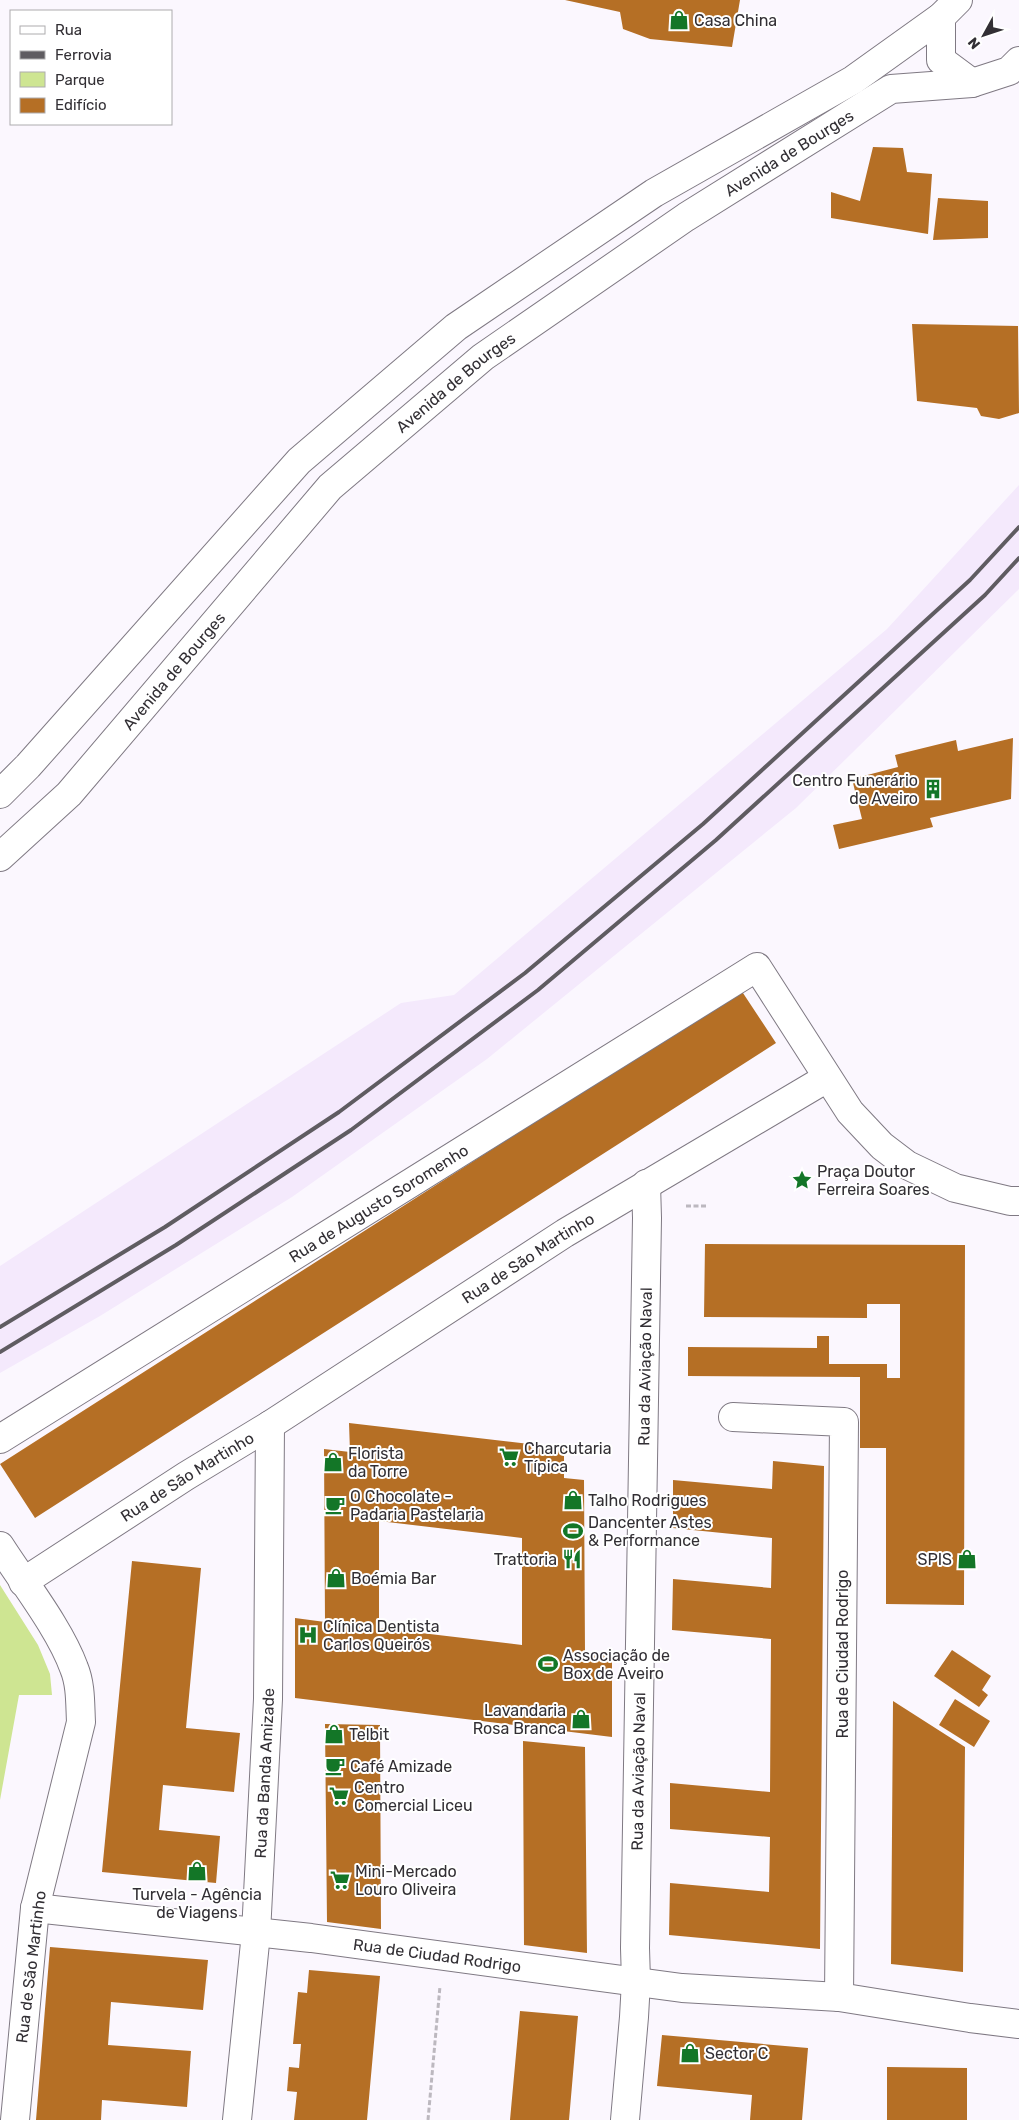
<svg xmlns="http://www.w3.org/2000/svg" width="1019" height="2120" viewBox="0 0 1019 2120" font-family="Rubik,sans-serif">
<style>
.built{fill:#f4e9fc}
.green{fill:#cee592}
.building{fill:#b56f25;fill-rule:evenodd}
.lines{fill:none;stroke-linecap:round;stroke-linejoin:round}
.minor-casing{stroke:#7f7983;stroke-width:30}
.major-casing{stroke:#7f7983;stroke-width:30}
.path{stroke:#bcb8bf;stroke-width:3;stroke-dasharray:5 2.5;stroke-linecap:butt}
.minor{stroke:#fff;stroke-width:28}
.major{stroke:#fff;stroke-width:28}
.rail{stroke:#5f5c61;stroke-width:4}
.labels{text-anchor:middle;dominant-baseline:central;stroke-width:4;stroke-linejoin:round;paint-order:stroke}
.poi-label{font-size:16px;fill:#322f34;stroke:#fff;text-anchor:start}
.street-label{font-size:16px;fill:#322f34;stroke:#fff}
</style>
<rect width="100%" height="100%" fill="#fbf7fe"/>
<!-- built -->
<path class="built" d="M 1019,485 L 1019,589 L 796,808 L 487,1059 L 292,1197 L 100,1316 L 0,1373 L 0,1266 L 401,1003 L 454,995 L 887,629 Z"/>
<!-- green -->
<path class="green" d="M 0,1585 L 38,1645 L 50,1674 L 52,1695 L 19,1695 L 0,1800 Z"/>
<!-- building -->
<path class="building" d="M 565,0 L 740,0 L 732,47 L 650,39 L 623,29 L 620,12 Z
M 873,147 L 903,148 L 907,172 L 932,174 L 928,234 L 831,218 L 831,192 L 860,201 Z
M 938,198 L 988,201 L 988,238 L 933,240 Z
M 912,324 L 1018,326 L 1019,413 L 999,419 L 981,416 L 977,408 L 917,401 Z
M 1013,738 L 1011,799 L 930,818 L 933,827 L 839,849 L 833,825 L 862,819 L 852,779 L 898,767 L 895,755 L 956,740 L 958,751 Z
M 741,990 L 776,1043 L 35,1518 L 0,1464 Z
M 705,1244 L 965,1245 L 964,1605 L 886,1604 L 886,1448 L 860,1448 L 860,1377 L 688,1376 L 688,1347 L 817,1348 L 817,1336 L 829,1336 L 829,1364 L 887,1364 L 887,1378 L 900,1378 L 900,1304 L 867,1304 L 867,1318 L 704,1317 Z
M 349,1423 L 564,1448 L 564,1478 L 584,1480 L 585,1652 L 612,1656 L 612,1737 L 295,1698 L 295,1618 L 325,1622 L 324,1449 L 350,1452 ZM 379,1521 L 522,1538 L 522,1645 L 379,1628 Z
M 773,1461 L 824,1466 L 820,1949 L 669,1935 L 670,1883 L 769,1892 L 770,1837 L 670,1829 L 670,1783 L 770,1792 L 771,1639 L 672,1630 L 673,1579 L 771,1588 L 772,1538 L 673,1528 L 673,1480 L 772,1489 Z
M 132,1561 L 201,1568 L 186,1728 L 240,1733 L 234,1792 L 163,1785 L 159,1830 L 220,1836 L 216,1883 L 102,1872 Z
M 952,1650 L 991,1676 L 982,1690 L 988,1695 L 979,1707 L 934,1676 Z
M 955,1699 L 990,1721 L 974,1747 L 939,1725 Z
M 893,1701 L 965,1747 L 963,1972 L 891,1964 Z
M 325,1724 L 380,1725 L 381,1929 L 327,1922 Z
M 523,1741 L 585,1747 L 587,1953 L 524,1945 Z
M 50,1947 L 208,1960 L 203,2010 L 111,2002 L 108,2045 L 191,2051 L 187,2107 L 102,2100 L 101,2120 L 36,2120 Z
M 309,1970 L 380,1976 L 367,2120 L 294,2120 L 297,2092 L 287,2091 L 289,2067 L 299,2068 L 301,2044 L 293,2044 L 298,1992 L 307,1993 Z
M 520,2011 L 578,2016 L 569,2120 L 510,2120 Z
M 662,2035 L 808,2048 L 802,2120 L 750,2120 L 752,2095 L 657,2086 Z
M 887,2067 L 967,2068 L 967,2120 L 887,2120 Z"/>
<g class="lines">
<defs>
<g id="minor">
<path d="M 733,1417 L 844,1422 L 839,1997"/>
<path id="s1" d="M 0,1439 L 757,967 L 850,1112 L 882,1146 L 907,1165 L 955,1188 L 1010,1201 L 1019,1201"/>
<path d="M 0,1546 C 23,1582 60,1629 74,1668 C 81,1685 80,1704 81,1722 L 35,1908 L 15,2120"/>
<path id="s2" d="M 23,1582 L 186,1476 L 270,1425 L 565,1233 L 827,1078"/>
<path id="s3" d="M 35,1908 L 311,1938 L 682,1988 L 839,1997 L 970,2018 L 1019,2024"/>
<path id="s4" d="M 237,2120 L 256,1933 L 268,1699 L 270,1425"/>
<path id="s5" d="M 625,2120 L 634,2017 L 636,1981 L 635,1948 L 647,1218 L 646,1184"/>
</g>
<g id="major">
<path d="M 941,17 L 941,60 L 972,83"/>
<path d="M 0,794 L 28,766 L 299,461 L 456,327 L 654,193 L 853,80 L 941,17 L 958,0"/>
<path id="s6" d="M 0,857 L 69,794 L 330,487 L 483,357 L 686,217 L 891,89 L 972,83 L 1009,71 L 1019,61"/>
</g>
</defs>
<!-- minor casing -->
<use href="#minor" class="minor-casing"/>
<!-- major casing -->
<use href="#major" class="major-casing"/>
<!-- path -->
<path class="path" d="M 686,1206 L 706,1206
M 428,2120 L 440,1986"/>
<!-- minor -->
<use href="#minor" class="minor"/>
<!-- major -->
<use href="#major" class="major"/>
<!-- rail -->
<path class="rail" d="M 0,1327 L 165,1227 L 339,1112 L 525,973 L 703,824 L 970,580 L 1019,527
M 0,1352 L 176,1245 L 351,1130 L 538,990 L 716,840 L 985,595 L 1019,558"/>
</g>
<!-- icons -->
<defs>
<symbol id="shop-bare" viewBox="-9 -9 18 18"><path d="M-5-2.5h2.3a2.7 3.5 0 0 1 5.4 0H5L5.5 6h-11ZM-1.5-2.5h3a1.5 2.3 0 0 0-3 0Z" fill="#137627" stroke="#fff" stroke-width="2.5" paint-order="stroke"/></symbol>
<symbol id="building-bare" viewBox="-9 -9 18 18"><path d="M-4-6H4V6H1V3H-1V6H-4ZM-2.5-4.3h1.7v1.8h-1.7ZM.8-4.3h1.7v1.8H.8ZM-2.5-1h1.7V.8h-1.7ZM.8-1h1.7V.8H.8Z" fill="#137627" stroke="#fff" stroke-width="2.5" paint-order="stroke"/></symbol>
<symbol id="sight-bare" viewBox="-9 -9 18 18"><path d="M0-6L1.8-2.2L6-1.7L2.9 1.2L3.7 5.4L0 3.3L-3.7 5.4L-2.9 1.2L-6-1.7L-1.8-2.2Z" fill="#137627" stroke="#fff" stroke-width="2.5" paint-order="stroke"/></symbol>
<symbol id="supermarket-bare" viewBox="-9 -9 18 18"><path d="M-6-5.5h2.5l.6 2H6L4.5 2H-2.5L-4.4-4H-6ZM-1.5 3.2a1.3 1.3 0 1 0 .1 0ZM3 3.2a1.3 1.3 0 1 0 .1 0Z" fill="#137627" stroke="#fff" stroke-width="2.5" paint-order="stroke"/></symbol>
<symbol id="cafe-bare" viewBox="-9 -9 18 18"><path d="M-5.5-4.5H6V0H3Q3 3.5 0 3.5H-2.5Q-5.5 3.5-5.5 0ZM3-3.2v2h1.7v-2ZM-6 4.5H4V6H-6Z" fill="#137627" stroke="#fff" stroke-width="2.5" paint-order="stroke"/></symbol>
<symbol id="stadium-bare" viewBox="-9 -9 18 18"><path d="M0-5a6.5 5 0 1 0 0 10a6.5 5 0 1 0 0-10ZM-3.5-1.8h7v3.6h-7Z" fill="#137627" stroke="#fff" stroke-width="2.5" paint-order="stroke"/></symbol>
<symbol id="restaurant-bare" viewBox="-9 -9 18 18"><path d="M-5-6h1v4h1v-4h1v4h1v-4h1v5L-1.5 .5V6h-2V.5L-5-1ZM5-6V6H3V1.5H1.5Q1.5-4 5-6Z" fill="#137627" stroke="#fff" stroke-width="2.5" paint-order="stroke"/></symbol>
<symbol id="hospital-bare" viewBox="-9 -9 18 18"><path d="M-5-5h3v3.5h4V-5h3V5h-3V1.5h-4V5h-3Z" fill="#137627" stroke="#fff" stroke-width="2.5" paint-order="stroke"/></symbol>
</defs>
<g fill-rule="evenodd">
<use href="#shop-bare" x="665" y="6" width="28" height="28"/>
<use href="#building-bare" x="919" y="775" width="28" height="28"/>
<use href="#sight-bare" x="788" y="1166" width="28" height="28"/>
<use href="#supermarket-bare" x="495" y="1443" width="28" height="28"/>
<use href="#shop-bare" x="319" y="1448" width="28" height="28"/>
<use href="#shop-bare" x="559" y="1486" width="28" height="28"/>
<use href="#cafe-bare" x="321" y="1491" width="28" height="28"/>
<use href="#stadium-bare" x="559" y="1517" width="28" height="28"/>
<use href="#restaurant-bare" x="558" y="1545" width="28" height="28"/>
<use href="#shop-bare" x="953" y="1545" width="28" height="28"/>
<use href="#shop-bare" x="322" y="1564" width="28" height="28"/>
<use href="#hospital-bare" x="294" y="1621" width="28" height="28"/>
<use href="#stadium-bare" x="534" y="1650" width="28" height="28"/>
<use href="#shop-bare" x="567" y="1705" width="28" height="28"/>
<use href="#shop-bare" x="320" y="1720" width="28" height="28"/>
<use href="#cafe-bare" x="321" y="1752" width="28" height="28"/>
<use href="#supermarket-bare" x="325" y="1782" width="28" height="28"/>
<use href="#shop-bare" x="183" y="1857" width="28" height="28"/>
<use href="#supermarket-bare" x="326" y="1866" width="28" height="28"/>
<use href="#shop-bare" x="676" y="2039" width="28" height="28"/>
</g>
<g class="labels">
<!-- poi labels -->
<g class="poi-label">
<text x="694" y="20">Casa China</text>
<text x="918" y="780" text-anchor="end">Centro Funerário<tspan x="918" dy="18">de Aveiro</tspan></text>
<text x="817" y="1171">Praça Doutor<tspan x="817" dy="18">Ferreira Soares</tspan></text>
<text x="524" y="1448">Charcutaria<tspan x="524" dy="18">Típica</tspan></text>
<text x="348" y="1453">Florista<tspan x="348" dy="18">da Torre</tspan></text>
<text x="350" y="1496">O Chocolate -<tspan x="350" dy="18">Padaria Pastelaria</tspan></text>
<text x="588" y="1500">Talho Rodrigues</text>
<text x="588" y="1522">Dancenter Astes<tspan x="588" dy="18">&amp; Performance</tspan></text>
<text x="557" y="1559" text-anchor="end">Trattoria</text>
<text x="952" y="1559" text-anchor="end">SPIS</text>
<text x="351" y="1578">Boémia Bar</text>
<text x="323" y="1626">Clínica Dentista<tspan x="323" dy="18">Carlos Queirós</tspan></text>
<text x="563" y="1655">Associação de<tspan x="563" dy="18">Box de Aveiro</tspan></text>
<text x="566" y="1710" text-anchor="end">Lavandaria<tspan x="566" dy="18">Rosa Branca</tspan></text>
<text x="349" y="1734">Telbit</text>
<text x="350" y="1766">Café Amizade</text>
<text x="354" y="1787">Centro<tspan x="354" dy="18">Comercial Liceu</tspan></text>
<text x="355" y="1871">Mini-Mercado<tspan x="355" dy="18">Louro Oliveira</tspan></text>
<text x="197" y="1894" text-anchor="middle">Turvela - Agência<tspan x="197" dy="18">de Viagens</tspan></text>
<text x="705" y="2053">Sector C</text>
</g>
<!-- street labels -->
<g class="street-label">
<text stroke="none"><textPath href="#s6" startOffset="1065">Avenida de Bourges</textPath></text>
<text stroke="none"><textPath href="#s6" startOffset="660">Avenida de Bourges</textPath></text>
<text stroke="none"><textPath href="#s6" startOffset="255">Avenida de Bourges</textPath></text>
<text stroke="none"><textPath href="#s1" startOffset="446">Rua de Augusto Soromenho</textPath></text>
<text stroke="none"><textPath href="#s2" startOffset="600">Rua de São Martinho</textPath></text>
<text stroke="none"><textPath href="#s5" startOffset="754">Rua da Aviação Naval</textPath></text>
<text stroke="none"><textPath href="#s2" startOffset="195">Rua de São Martinho</textPath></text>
<text transform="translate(842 1654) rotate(-90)">Rua de Ciudad Rodrigo</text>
<text stroke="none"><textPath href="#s5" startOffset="349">Rua da Aviação Naval</textPath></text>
<text stroke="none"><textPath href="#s4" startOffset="348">Rua da Banda Amizade</textPath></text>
<text stroke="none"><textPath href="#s3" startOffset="405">Rua de Ciudad Rodrigo</textPath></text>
<text transform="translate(31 1967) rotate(-83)">Rua de São Martinho</text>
</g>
</g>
<!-- legend -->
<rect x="10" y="10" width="162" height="115" fill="#ffffff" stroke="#adacae"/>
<rect x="20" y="26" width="25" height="8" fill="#ffffff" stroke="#adacae"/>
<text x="55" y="35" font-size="15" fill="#322f34">Rua</text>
<rect x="20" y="51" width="25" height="8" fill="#5f5c61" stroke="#adacae"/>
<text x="55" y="60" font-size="15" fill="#322f34">Ferrovia</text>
<rect x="20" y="72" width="25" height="15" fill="#cee592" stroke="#adacae"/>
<text x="55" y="85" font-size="15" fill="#322f34">Parque</text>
<rect x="20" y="98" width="25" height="15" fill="#b56f25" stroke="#adacae"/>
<text x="55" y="110" font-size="15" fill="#322f34">Edifício</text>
<!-- north arrow -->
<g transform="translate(984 35) rotate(230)" stroke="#ffffff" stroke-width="4" paint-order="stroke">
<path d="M0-4L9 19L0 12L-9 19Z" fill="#322f34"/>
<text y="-8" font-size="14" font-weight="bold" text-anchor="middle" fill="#322f34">N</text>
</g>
</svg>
